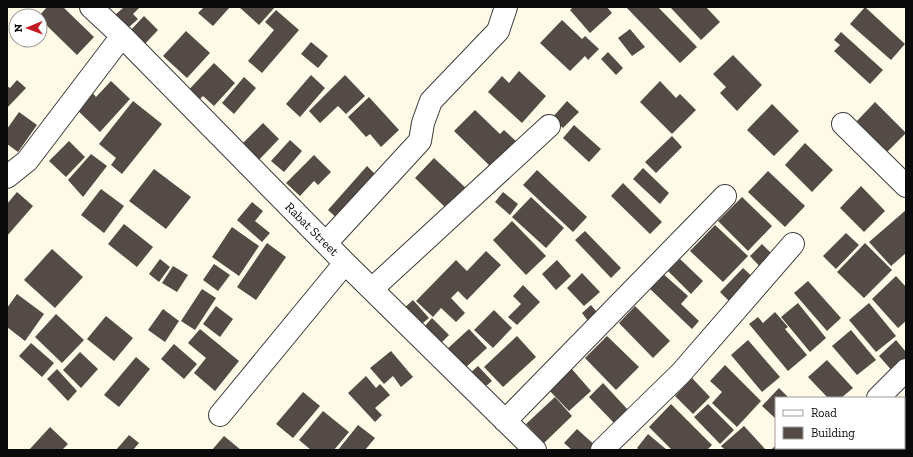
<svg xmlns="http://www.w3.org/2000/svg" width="913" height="457" viewBox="0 0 913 457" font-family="'Zilla Slab',serif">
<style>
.building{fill:#544b46}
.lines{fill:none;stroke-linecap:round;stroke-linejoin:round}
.minor-casing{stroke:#3d3d3d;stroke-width:24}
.minor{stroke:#fff;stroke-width:22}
.labels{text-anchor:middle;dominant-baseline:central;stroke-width:4;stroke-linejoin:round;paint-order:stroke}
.street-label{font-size:13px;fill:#0a0a0a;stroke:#fff}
</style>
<rect width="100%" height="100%" fill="#fffae7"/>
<!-- building -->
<path class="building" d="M 47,7 L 63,7 L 94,37 L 77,55 L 40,19 L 40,16 L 39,16 Z
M 124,7 L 140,7 L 133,14 L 138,19 L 128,28 L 115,15 Z
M 204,7 L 230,7 L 213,26 L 198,13 Z
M 239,7 L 275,7 L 259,25 Z
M 573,7 L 607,7 L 612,13 L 590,33 L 570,10 Z
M 626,7 L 658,7 L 697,47 L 680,63 Z
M 670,7 L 706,7 L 720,22 L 701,40 Z
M 865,7 L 905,44 L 891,60 L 850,24 Z
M 276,10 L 299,30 L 262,73 L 248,61 L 274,30 L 265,22 Z
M 144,16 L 158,30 L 142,47 L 128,33 Z
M 562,20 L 582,39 L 585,36 L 599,49 L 588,60 L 585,56 L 570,71 L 540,43 Z
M 630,29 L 645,47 L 632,56 L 618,38 Z
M 186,31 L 210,53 L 187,78 L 163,56 Z
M 841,32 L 883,70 L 870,84 L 834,51 L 840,45 L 834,40 Z
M 311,42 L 328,56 L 318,68 L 301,54 Z
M 608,52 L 623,68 L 616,75 L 601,59 Z
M 733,55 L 762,85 L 737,111 L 720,93 L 726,87 L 713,74 Z
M 214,63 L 235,83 L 214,106 L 203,96 L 193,106 L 183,96 Z
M 519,71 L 546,96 L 522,123 L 488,92 L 502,76 L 509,83 Z
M 311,75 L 325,88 L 300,117 L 286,104 Z
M 345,75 L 365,96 L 346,114 L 338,106 L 320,123 L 309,111 Z
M 244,77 L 256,88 L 234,114 L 222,103 Z
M 17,80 L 26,88 L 7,108 L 7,86 L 10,88 Z
M 111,81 L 130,99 L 100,132 L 74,107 L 90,90 L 96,97 Z
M 660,81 L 676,98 L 680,94 L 696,110 L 672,134 L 640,102 Z
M 369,97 L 399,130 L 381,147 L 370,134 L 366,137 L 348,117 Z
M 133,101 L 162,124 L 122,174 L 111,165 L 116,158 L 99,144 Z
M 567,101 L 579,112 L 563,128 L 552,118 Z
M 875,102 L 906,133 L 887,152 L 856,122 Z
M 772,104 L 799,131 L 774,156 L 747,130 Z
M 475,110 L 500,134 L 504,130 L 517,142 L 492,168 L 454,131 Z
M 19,112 L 37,125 L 18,152 L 7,144 L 7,129 Z
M 263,123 L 279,139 L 255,164 L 238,148 Z
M 574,125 L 601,149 L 589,162 L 563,138 Z
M 672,136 L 682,147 L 656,173 L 645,162 Z
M 290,140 L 302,151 L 284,172 L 271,161 Z
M 69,141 L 85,157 L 66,177 L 49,161 Z
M 805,143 L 833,170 L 812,192 L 785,165 Z
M 91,154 L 107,166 L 83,197 L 68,180 Z
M 314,155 L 331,172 L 318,185 L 314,181 L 300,196 L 286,183 Z
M 434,158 L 469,191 L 449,211 L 415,178 Z
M 367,166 L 377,176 L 339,220 L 328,210 Z
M 643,168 L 669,193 L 660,204 L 633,179 Z
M 154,169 L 191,197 L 166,229 L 129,201 Z
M 537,170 L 587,217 L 573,232 L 523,185 Z
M 768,171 L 805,206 L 785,227 L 748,192 Z
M 623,183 L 662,222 L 650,234 L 611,196 Z
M 861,186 L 885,211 L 864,232 L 840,208 Z
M 101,189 L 124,206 L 104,233 L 81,215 Z
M 17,192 L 33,206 L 7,236 L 7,204 Z
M 503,192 L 518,204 L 510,215 L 495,202 Z
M 531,197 L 564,228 L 546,248 L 512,217 Z
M 742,197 L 772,226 L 748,251 L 718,221 Z
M 252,202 L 263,211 L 255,221 L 270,233 L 262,242 L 237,220 Z
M 906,210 L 906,253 L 891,266 L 869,242 Z
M 512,221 L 546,256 L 526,275 L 493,240 Z
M 124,224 L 153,247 L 137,267 L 108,244 Z
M 715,225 L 748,256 L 723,282 L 690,251 Z
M 232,227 L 259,246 L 239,276 L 212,257 Z
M 585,231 L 621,268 L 611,278 L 575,240 Z
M 846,233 L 859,245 L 836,269 L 823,256 Z
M 267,243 L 286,257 L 256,300 L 237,287 Z
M 865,243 L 892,270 L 864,298 L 837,272 Z
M 762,244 L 776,258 L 763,270 L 750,256 Z
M 52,249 L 83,277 L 55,308 L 24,280 Z
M 486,251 L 501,265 L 467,300 L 458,291 L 451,298 L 465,313 L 456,322 L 441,308 L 433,317 L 416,301 L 456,260 L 467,271 Z
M 160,259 L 170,267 L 159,282 L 149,274 Z
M 680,259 L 703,281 L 691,294 L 668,271 Z
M 557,260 L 571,276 L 556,290 L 542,274 Z
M 214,264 L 230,275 L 218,291 L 203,280 Z
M 173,266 L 188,275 L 177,292 L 162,283 Z
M 743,268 L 757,281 L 733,305 L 720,292 Z
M 661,272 L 688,296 L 681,304 L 699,321 L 692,329 L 648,287 Z
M 582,273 L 600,292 L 584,306 L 567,288 Z
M 896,276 L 906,287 L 906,321 L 898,328 L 872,299 Z
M 808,281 L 841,318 L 827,331 L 794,293 Z
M 523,285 L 540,302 L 517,325 L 508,317 L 521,304 L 513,296 Z
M 202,289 L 216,298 L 195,330 L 181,321 Z
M 17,294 L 44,314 L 25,341 L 7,327 L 7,308 Z
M 413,300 L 429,318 L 418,327 L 403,309 Z
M 798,303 L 826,338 L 810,352 L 781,317 Z
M 869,303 L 896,336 L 876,352 L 849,320 Z
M 591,305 L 601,317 L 591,325 L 582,313 Z
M 216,306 L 233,319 L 220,337 L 203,324 Z
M 635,306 L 670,341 L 653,358 L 619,323 Z
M 163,309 L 179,321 L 165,342 L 148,330 Z
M 494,310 L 512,328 L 493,348 L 474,330 Z
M 775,312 L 788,327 L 785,329 L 807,355 L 788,371 L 749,324 L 758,317 L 763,323 Z
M 56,314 L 84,340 L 62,363 L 35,337 Z
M 106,316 L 133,338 L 114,361 L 87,339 Z
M 432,318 L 449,335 L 440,344 L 423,328 Z
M 200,329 L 239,361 L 215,391 L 194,373 L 206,358 L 188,343 Z
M 469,329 L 487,348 L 464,369 L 446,350 Z
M 851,330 L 876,360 L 857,375 L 832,346 Z
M 517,336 L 536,357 L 503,387 L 484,367 Z
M 607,336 L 639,367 L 616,390 L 585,358 Z
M 748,340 L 780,377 L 762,392 L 731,355 Z
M 896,340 L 906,352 L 906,362 L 894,373 L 879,356 Z
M 31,343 L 54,363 L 42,377 L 19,356 Z
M 174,344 L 197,364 L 184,379 L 161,359 Z
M 391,351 L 413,377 L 401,387 L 393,376 L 384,384 L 370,368 Z
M 80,352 L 98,369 L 81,388 L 63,370 Z
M 136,357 L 150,369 L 119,407 L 104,395 Z
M 827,360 L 853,388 L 841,398 L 828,398 L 808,377 Z
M 725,365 L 761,401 L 737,427 L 712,403 L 722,392 L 710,381 Z
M 478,366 L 492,381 L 481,390 L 468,375 Z
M 571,368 L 591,391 L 569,411 L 548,389 Z
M 57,369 L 77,391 L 68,401 L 47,379 Z
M 366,376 L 376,388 L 380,384 L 390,395 L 375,408 L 382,415 L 375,422 L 348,393 Z
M 692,378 L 710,397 L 693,414 L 675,396 Z
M 603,383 L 629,411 L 615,424 L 589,397 Z
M 779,388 L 789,398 L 776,398 L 776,419 L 762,406 Z
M 303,392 L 320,406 L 293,438 L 276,424 Z
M 555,397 L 572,416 L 544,443 L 526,424 Z
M 671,404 L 712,445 L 707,450 L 672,450 L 649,427 Z
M 708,404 L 734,430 L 720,444 L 694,417 Z
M 323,411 L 349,432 L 334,450 L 311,450 L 299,440 Z
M 358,425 L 375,438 L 365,450 L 338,450 Z
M 744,426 L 766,450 L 725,450 L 721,446 Z
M 50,427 L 68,444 L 62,450 L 29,450 Z
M 577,429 L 597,447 L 594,450 L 572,450 L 564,443 Z
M 648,434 L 667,450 L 639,450 L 637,448 Z
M 129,435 L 139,443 L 133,450 L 116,450 Z
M 224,436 L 241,450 L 212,450 Z
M 776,445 L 776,448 L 799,448 L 801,450 L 771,450 Z"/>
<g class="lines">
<defs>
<path id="minor" d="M 91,7 L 122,36 L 345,263 L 535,450
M 843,124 L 906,186
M 7,177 L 27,161 L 122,36
M 326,243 L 420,141 L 423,123 L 431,101 L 498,31 L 506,7
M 372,289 L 549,126
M 878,398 L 906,370
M 220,415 L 345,263
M 505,421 L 725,196
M 602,450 L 681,373 L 793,244
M 825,450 L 827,448"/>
</defs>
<!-- minor casing -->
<use href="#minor" class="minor-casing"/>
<!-- minor -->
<use href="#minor" class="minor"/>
</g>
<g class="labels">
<!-- street labels -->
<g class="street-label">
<text transform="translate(312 229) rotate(45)">Rabat Street</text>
</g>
</g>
<!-- border -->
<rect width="913" height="457" fill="none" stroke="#0a0a0a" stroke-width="16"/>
<!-- legend -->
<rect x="775" y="397" width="130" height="52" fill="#ffffff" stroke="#9d9d9d"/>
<rect x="783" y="410" width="20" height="6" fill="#ffffff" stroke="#9d9d9d"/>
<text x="811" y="417" font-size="12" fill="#0a0a0a">Road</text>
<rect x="783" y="427" width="20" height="12" fill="#544b46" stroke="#9d9d9d"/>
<text x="811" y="437" font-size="12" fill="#0a0a0a">Building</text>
<!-- north arrow -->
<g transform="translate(28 28) rotate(269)"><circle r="19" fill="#ffffff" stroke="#9d9d9d"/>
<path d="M0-3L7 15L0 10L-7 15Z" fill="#c31a23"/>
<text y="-6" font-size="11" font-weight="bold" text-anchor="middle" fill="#0a0a0a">N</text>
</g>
</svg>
